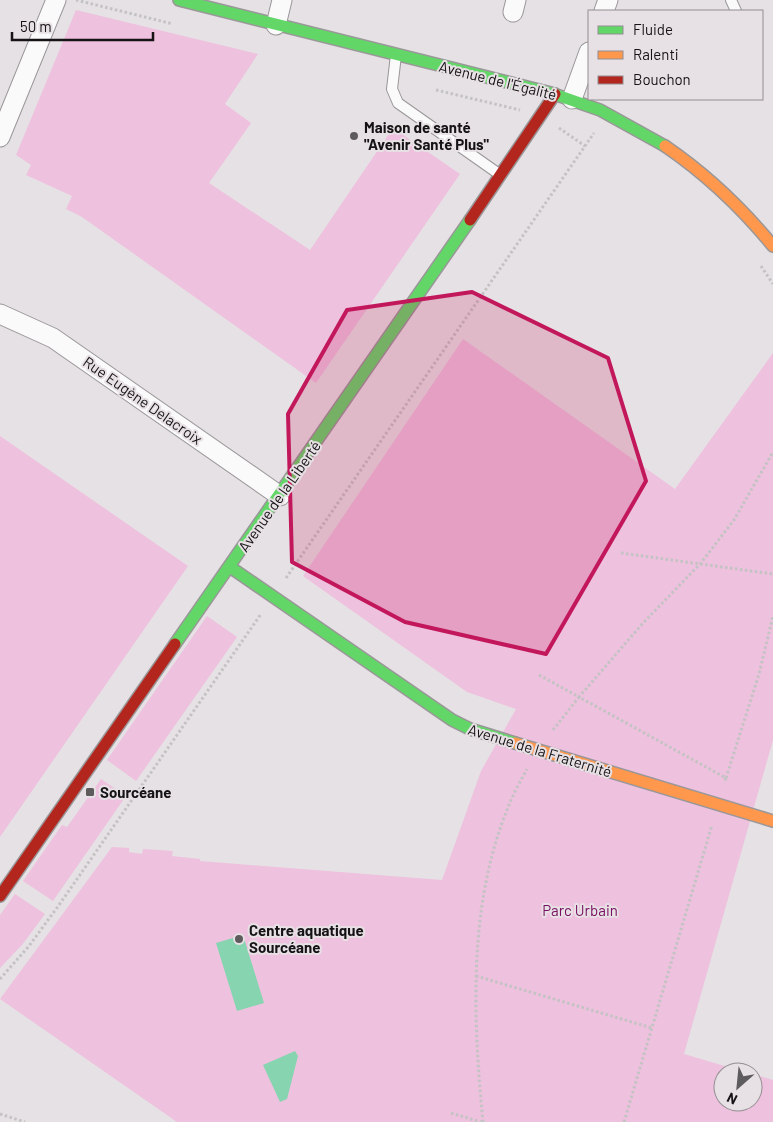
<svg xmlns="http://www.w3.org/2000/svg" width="773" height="1122" viewBox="0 0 773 1122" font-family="Barlow,sans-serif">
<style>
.green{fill:#eec1de}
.water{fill:#86d4b0}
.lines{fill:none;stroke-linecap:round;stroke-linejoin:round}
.lane-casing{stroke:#9a9799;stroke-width:12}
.street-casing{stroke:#9a9799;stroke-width:21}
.fast-casing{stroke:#9a9799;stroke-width:14}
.slow-casing{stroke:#9a9799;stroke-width:14}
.jam-casing{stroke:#9a9799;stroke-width:14}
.path{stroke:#c4c3c3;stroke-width:3;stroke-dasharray:2.5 2.5;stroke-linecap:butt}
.lane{stroke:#fbfafb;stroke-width:10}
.street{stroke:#fbfafb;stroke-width:19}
.fast{stroke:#63d668;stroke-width:11}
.slow{stroke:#ff974d;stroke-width:11}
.jam{stroke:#b3261e;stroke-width:11}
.marked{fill:#c2185b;fill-opacity:0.2;stroke:#c2185b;stroke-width:4;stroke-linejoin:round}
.poi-dot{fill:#5e5b5d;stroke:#e7e0e4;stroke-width:2}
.labels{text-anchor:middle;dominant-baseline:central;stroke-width:4;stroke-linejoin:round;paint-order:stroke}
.street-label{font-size:15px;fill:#151314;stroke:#e7e0e4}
.poi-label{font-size:15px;font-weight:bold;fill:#151314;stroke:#e7e0e4;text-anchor:start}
.park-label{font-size:15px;fill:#780e60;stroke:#e7e0e4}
</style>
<rect width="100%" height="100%" fill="#e6e1e4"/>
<!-- green -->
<path class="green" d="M 76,10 L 258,54 L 225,104 L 251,123 L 209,183 L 310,250 L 393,128 L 460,174 L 316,383 L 82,217 L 66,209 L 72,196 L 26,175 L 31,165 L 16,155 Z
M 463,339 L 675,489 L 773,353 L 773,740 L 684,1054 L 745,1072 L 723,1072 L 723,1102 L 753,1102 L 753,1074 L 773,1080 L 773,1122 L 177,1122 L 0,999 L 112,847 L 129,848 L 129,852 L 142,854 L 143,849 L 173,851 L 172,856 L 200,859 L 200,861 L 442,880 L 481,771 L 516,709 L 467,692 L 303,576 Z
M 0,436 L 188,566 L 0,837 Z
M 207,616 L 237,637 L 136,781 L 107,760 Z
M 101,779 L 126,796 L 53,901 L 23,881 L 62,825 L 67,827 Z
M 15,894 L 45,914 L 22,945 L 0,968 L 0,915 Z"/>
<!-- water -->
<path class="water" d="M 243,935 L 264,1003 L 237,1011 L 216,943 Z
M 295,1051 L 298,1056 L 287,1099 L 280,1102 L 263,1065 Z"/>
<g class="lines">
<defs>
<path id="lane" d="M 731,0 L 736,11
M 396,55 L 392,89 L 398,103 L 499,174"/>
<path id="street" d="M 604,11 L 608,0
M 513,12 L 516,0
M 276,25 L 282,0
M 572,99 L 589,52
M 0,137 L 56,0
M 0,314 L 53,338 L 280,496"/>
<path id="fast" d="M 179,0 L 551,93 L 600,110 L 665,146
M 230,567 L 452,720 L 470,729 L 515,743
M 175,644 L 470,220"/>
<path id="slow" d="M 665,146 C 706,174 741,207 773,246
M 515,743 L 773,821"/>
<path id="jam" d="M 470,220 L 555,94
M 0,896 L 175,644"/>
</defs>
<!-- lane casing -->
<use href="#lane" class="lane-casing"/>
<!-- street casing -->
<use href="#street" class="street-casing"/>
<!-- fast casing -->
<use href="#fast" class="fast-casing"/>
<!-- slow casing -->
<use href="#slow" class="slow-casing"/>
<!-- jam casing -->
<use href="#jam" class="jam-casing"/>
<!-- path -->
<path class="path" d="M 76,0 L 173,24
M 436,90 L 520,110
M 559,128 L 585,146
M 761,266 L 773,284
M 621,553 L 773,574
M 286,578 L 594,133
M 539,675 L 579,697 L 643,623 L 700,564 L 734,520 L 773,452
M 553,730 L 579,697 L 726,778 L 724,783
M 726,778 L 759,674 L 773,616
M 476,976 L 652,1028
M 0,979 L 29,946 L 59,905 L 261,614
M 451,1113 L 481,1122
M 0,1114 L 25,1122
M 483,1122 C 473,1019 468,907 507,810 C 512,796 520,782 527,769
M 624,1122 L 712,825"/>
<!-- lane -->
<use href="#lane" class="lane"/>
<!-- street -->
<use href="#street" class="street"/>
<!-- fast -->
<use href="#fast" class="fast"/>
<!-- slow -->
<use href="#slow" class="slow"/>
<!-- jam -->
<use href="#jam" class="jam"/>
</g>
<!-- marked area -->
<path class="marked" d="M 472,292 L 608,358 L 646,481 L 546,654 L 405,622 L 292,562 L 288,414 L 347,310 Z"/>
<!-- markers -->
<g class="poi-dot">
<circle cx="354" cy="136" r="5"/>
<rect x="85" y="787" width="10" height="10" rx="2.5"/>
<circle cx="239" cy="939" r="5"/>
</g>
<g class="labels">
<!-- street labels -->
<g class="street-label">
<text transform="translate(498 80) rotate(14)">Avenue de l'Égalité</text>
<text transform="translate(143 400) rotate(35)">Rue Eugène Delacroix</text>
<text transform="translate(279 496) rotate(-55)">Avenue de la Liberté</text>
<text transform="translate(540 750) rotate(17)">Avenue de la Fraternité</text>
</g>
<!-- poi labels -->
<g class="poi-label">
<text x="364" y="127">Maison de santé<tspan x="364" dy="17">"Avenir Santé Plus"</tspan></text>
<text x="100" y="792">Sourcéane</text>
<text x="249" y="930">Centre aquatique<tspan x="249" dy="17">Sourcéane</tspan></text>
</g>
<!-- park labels -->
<g class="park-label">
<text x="580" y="910">Parc Urbain</text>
</g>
</g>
<!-- legend -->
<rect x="588" y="10" width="175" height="90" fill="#e7e0e4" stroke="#938e91"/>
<rect x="598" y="26" width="25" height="8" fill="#63d668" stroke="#938e91"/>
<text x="633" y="35" font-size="15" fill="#151314">Fluide</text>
<rect x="598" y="51" width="25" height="8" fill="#ff974d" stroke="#938e91"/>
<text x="633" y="60" font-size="15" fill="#151314">Ralenti</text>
<rect x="598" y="76" width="25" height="8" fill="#b3261e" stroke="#938e91"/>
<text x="633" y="85" font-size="15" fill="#151314">Bouchon</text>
<!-- north arrow -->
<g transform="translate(738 1087) rotate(207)"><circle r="24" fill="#e7e0e4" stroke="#938e91"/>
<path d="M0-4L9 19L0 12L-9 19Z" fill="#5e5b5d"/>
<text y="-8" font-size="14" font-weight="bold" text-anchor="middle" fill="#151314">N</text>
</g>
<!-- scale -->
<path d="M12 32v8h141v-8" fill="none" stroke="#151314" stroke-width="2.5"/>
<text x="20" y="32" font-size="15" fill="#151314" stroke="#e7e0e4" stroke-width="4" paint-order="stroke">50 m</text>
</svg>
